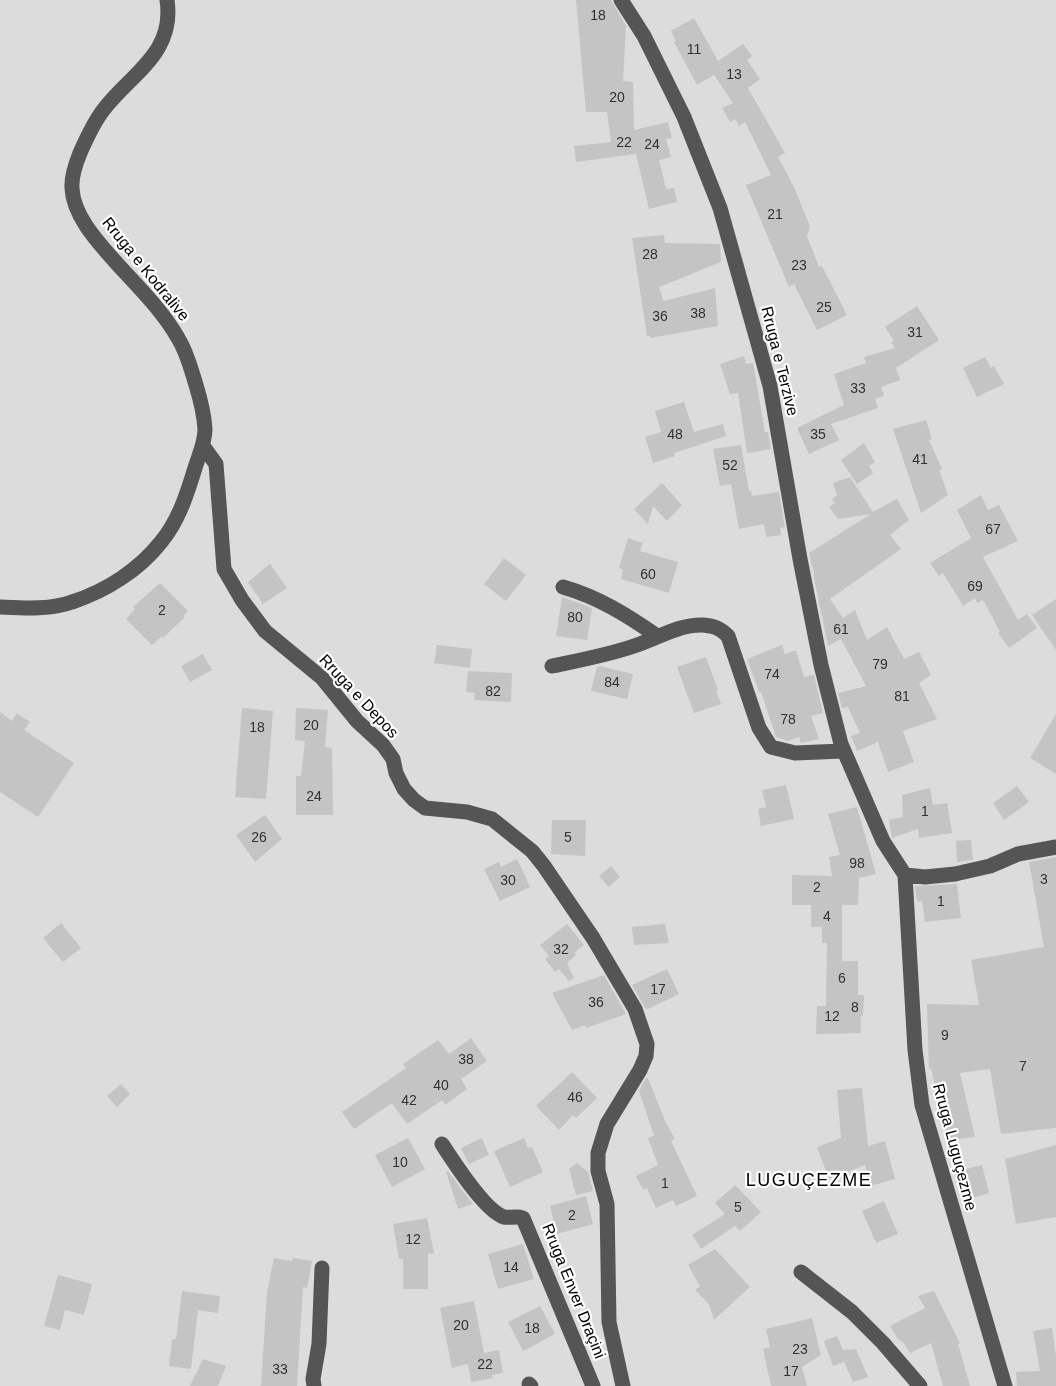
<svg xmlns="http://www.w3.org/2000/svg" width="1056" height="1386" viewBox="0 0 1056 1386" font-family="Helvetica,sans-serif">
<style>
.green{fill:#dcdcdc}
.building{fill:#c4c4c4}
.lines{fill:none;stroke-linecap:round;stroke-linejoin:round}
.minor{stroke:#555;stroke-width:15}
.labels{text-anchor:middle;dominant-baseline:central;stroke-width:4.5;stroke-linejoin:round;paint-order:stroke}
.number-label{font-size:14px;fill:#313131}
.street-label{font-size:16px;fill:#000;stroke:#fff}
.neighbourhood-label{font-size:18px;letter-spacing:1.5px;fill:#000;stroke:#fff}
</style>
<rect width="100%" height="100%" fill="#fff"/>
<!-- green -->
<path class="green" d="M 0,0 L 1056,0 L 1056,1386 L 0,1386 Z"/>
<!-- building -->
<path class="building" d="M 576,0 L 611,0 L 626,26 L 623,81 L 633,82 L 634,130 L 668,122 L 672,138 L 666,139 L 671,157 L 659,160 L 666,189 L 674,188 L 677,202 L 649,209 L 636,154 L 576,162 L 574,146 L 611,142 L 607,112 L 586,112 Z
M 694,18 L 718,61 L 743,44 L 752,56 L 747,60 L 760,79 L 748,88 L 785,153 L 778,157 L 793,185 L 810,226 L 807,237 L 813,251 L 819,267 L 822,266 L 847,315 L 817,330 L 794,284 L 789,287 L 746,185 L 771,175 L 745,122 L 739,126 L 735,119 L 730,122 L 722,108 L 733,103 L 714,75 L 697,85 L 674,42 L 676,41 L 671,31 Z
M 664,235 L 665,243 L 720,244 L 721,262 L 659,287 L 663,301 L 715,288 L 718,326 L 650,338 L 650,336 L 647,336 L 632,238 Z
M 917,306 L 939,340 L 896,368 L 900,380 L 881,387 L 884,396 L 875,399 L 878,408 L 831,424 L 839,440 L 809,454 L 797,428 L 844,405 L 834,374 L 866,363 L 864,357 L 895,348 L 891,342 L 894,341 L 885,327 Z
M 744,356 L 746,364 L 753,363 L 765,432 L 768,432 L 771,449 L 747,453 L 738,393 L 730,394 L 720,364 Z
M 985,357 L 991,368 L 994,366 L 1004,384 L 977,397 L 963,368 Z
M 684,402 L 694,432 L 723,424 L 726,436 L 674,453 L 675,456 L 653,463 L 645,437 L 661,432 L 655,411 Z
M 926,420 L 932,439 L 929,440 L 942,469 L 939,470 L 948,495 L 921,513 L 893,429 Z
M 864,443 L 875,462 L 869,466 L 873,473 L 857,484 L 841,460 Z
M 741,445 L 749,491 L 751,491 L 752,496 L 779,492 L 785,527 L 780,528 L 781,535 L 766,537 L 764,524 L 739,529 L 731,484 L 720,486 L 713,449 Z
M 850,477 L 873,512 L 897,499 L 909,520 L 890,535 L 901,549 L 830,599 L 843,618 L 855,610 L 867,640 L 887,627 L 904,659 L 919,652 L 931,675 L 919,683 L 937,719 L 903,731 L 914,762 L 888,772 L 878,742 L 857,751 L 851,736 L 860,733 L 848,707 L 842,708 L 838,693 L 866,686 L 841,639 L 828,646 L 813,573 L 815,577 L 809,553 L 871,514 L 838,519 L 829,507 L 835,503 L 832,499 L 837,495 L 833,483 Z
M 662,483 L 682,505 L 667,521 L 653,506 L 648,524 L 634,509 Z
M 981,495 L 988,510 L 999,505 L 1018,541 L 983,557 L 1018,620 L 1027,614 L 1037,628 L 1009,648 L 998,633 L 1000,632 L 983,600 L 977,603 L 975,598 L 963,606 L 943,573 L 939,576 L 930,563 L 971,538 L 957,510 Z
M 628,538 L 643,543 L 640,551 L 678,562 L 669,593 L 621,579 L 623,570 L 619,568 Z
M 504,558 L 526,575 L 506,601 L 484,584 Z
M 270,564 L 287,588 L 263,604 L 248,582 Z
M 160,583 L 188,611 L 183,616 L 185,617 L 163,638 L 162,636 L 152,645 L 126,619 L 135,609 L 133,607 Z
M 562,597 L 592,608 L 587,640 L 556,636 Z
M 1056,599 L 1056,650 L 1032,615 Z
M 437,645 L 472,649 L 470,668 L 434,663 Z
M 782,645 L 785,654 L 796,650 L 804,677 L 814,675 L 823,713 L 811,716 L 819,739 L 801,743 L 799,737 L 788,741 L 776,737 L 761,692 L 759,692 L 747,659 Z
M 203,654 L 212,670 L 190,682 L 181,666 Z
M 706,657 L 718,690 L 716,690 L 721,704 L 694,713 L 677,667 Z
M 600,666 L 633,674 L 627,699 L 591,691 L 597,667 Z
M 468,671 L 512,673 L 511,702 L 474,700 L 475,693 L 466,692 Z
M 242,708 L 273,711 L 266,799 L 235,797 Z
M 296,708 L 328,710 L 325,747 L 332,748 L 333,815 L 296,815 L 296,776 L 301,776 L 305,741 L 295,740 Z
M 0,712 L 12,721 L 17,713 L 30,722 L 24,730 L 74,763 L 38,817 L 0,792 Z
M 1056,714 L 1056,774 L 1030,758 Z
M 786,785 L 794,819 L 761,826 L 758,809 L 766,807 L 762,790 Z
M 1017,786 L 1029,802 L 1004,820 L 993,803 Z
M 930,788 L 933,805 L 947,803 L 952,833 L 919,838 L 918,829 L 892,838 L 889,820 L 903,817 L 902,795 Z
M 857,807 L 876,874 L 859,878 L 858,905 L 842,905 L 842,961 L 858,961 L 858,995 L 864,995 L 863,1016 L 861,1016 L 861,1033 L 816,1034 L 817,1006 L 826,1006 L 827,943 L 822,943 L 822,927 L 811,927 L 811,905 L 792,905 L 792,875 L 832,876 L 829,857 L 840,855 L 828,814 Z
M 265,815 L 282,839 L 255,862 L 236,835 Z
M 552,820 L 586,820 L 585,856 L 551,854 Z
M 971,840 L 973,860 L 957,862 L 956,841 Z
M 1056,857 L 1056,1128 L 1001,1134 L 990,1069 L 960,1073 L 975,1137 L 948,1140 L 931,1069 L 929,1070 L 927,1004 L 979,1005 L 971,960 L 1044,947 L 1029,862 Z
M 517,859 L 530,887 L 500,901 L 484,869 L 499,862 L 501,867 Z
M 611,866 L 620,877 L 609,887 L 599,876 Z
M 957,884 L 961,918 L 925,922 L 922,901 L 917,902 L 915,886 Z
M 61,923 L 81,948 L 63,962 L 43,938 Z
M 567,924 L 584,945 L 574,953 L 576,955 L 567,963 L 574,978 L 569,981 L 559,969 L 555,972 L 545,959 L 549,956 L 540,945 Z
M 665,924 L 669,943 L 634,945 L 632,927 Z
M 667,969 L 679,994 L 648,1009 L 645,1008 L 632,985 Z
M 604,975 L 626,1014 L 586,1028 L 585,1025 L 572,1030 L 552,993 Z
M 471,1038 L 487,1061 L 461,1079 L 467,1089 L 445,1105 L 442,1100 L 407,1124 L 392,1103 L 354,1129 L 342,1112 L 406,1068 L 403,1064 L 438,1040 L 449,1054 Z
M 572,1072 L 597,1098 L 576,1118 L 573,1115 L 559,1130 L 536,1106 Z
M 646,1078 L 648,1078 L 665,1121 L 675,1139 L 671,1141 L 697,1196 L 676,1206 L 673,1200 L 656,1208 L 647,1188 L 643,1190 L 636,1176 L 658,1165 L 648,1138 L 654,1136 L 639,1091 Z
M 121,1084 L 130,1094 L 117,1107 L 107,1096 Z
M 862,1088 L 868,1146 L 885,1141 L 895,1179 L 871,1186 L 865,1165 L 829,1179 L 817,1147 L 841,1138 L 837,1090 Z
M 408,1138 L 425,1169 L 392,1187 L 375,1155 Z
M 482,1138 L 489,1155 L 469,1164 L 461,1148 Z
M 524,1138 L 528,1148 L 532,1147 L 543,1172 L 510,1187 L 494,1151 Z
M 1056,1145 L 1056,1217 L 1016,1224 L 1005,1159 Z
M 577,1163 L 588,1172 L 593,1191 L 576,1195 L 569,1169 Z
M 982,1165 L 989,1193 L 962,1201 L 954,1172 Z
M 448,1171 L 462,1190 L 473,1204 L 458,1209 L 446,1172 Z
M 735,1185 L 761,1212 L 740,1231 L 735,1226 L 701,1249 L 692,1235 L 725,1214 L 715,1203 Z
M 586,1196 L 593,1224 L 557,1234 L 550,1206 Z
M 884,1201 L 898,1234 L 876,1243 L 862,1211 Z
M 427,1218 L 434,1253 L 428,1254 L 428,1289 L 403,1289 L 403,1259 L 399,1259 L 393,1224 Z
M 523,1244 L 534,1279 L 498,1289 L 488,1254 Z
M 715,1249 L 750,1287 L 714,1320 L 709,1304 L 695,1290 L 700,1286 L 688,1265 Z
M 274,1258 L 292,1261 L 293,1258 L 312,1261 L 307,1288 L 303,1287 L 297,1386 L 261,1386 L 267,1292 Z
M 58,1275 L 92,1284 L 84,1315 L 65,1310 L 60,1330 L 44,1326 Z
M 182,1291 L 220,1296 L 218,1313 L 198,1310 L 191,1369 L 169,1366 L 172,1339 L 176,1339 Z
M 934,1291 L 960,1343 L 958,1344 L 970,1386 L 943,1386 L 931,1343 L 910,1353 L 903,1342 L 898,1339 L 890,1326 L 925,1308 L 918,1296 Z
M 474,1301 L 484,1353 L 499,1350 L 503,1373 L 492,1375 L 493,1378 L 471,1382 L 468,1364 L 452,1368 L 440,1308 Z
M 540,1306 L 555,1334 L 523,1351 L 508,1322 Z
M 812,1318 L 821,1355 L 802,1367 L 807,1386 L 771,1386 L 763,1349 L 770,1347 L 766,1329 Z
M 1052,1328 L 1056,1356 L 1056,1386 L 1017,1386 L 1016,1372 L 1040,1371 L 1033,1331 Z
M 837,1336 L 843,1350 L 856,1349 L 868,1377 L 853,1382 L 844,1362 L 833,1366 L 824,1341 Z
M 203,1359 L 226,1366 L 218,1386 L 190,1386 Z"/>
<g class="lines">
<!-- minor -->
<path class="minor" d="M 621,0 L 644,36 L 684,117 L 720,208 L 770,386 L 800,559 L 821,665 L 841,744 L 883,841 L 905,875
M 203,446 L 216,464 L 224,569 L 242,600 L 265,631 L 322,678 L 357,721 L 383,745 L 393,759 L 396,773 L 404,789 L 414,800 L 425,808 L 467,812 L 492,819 L 532,851 L 544,866 L 593,938 L 635,1009 L 647,1044 L 646,1056 L 640,1070 L 607,1124 L 598,1153 L 598,1171 L 607,1204 L 609,1322 L 623,1386
M 563,587 C 598,597 627,615 657,636
M 0,607 C 23,608 50,610 72,602 C 106,591 139,570 161,542 C 179,520 187,494 195,468 C 199,455 205,443 205,429 C 204,414 200,398 196,385 C 191,369 187,352 178,338 C 161,308 134,283 112,258 C 95,239 73,214 72,188 C 71,176 76,163 80,153 C 87,137 94,122 104,109 C 132,73 175,53 167,0
M 552,666 C 581,660 609,655 637,645 C 658,638 680,624 703,625 C 714,626 720,628 728,636 L 759,728 L 771,747 L 795,753 L 843,751
M 905,875 L 915,1050 L 922,1105 L 1005,1386
M 905,875 L 925,877 L 955,874 L 990,866 L 1018,854 L 1056,847
M 442,1144 C 453,1161 485,1211 504,1217 C 510,1218 517,1216 523,1218 L 593,1386
M 801,1272 L 852,1312 L 883,1343 L 920,1386
M 529,1384 L 531,1386
M 314,1386 L 313,1379 L 319,1344 L 322,1268"/>
</g>
<g class="labels">
<!-- number labels -->
<g class="number-label">
<text x="598" y="15">18</text>
<text x="694" y="49">11</text>
<text x="734" y="74">13</text>
<text x="617" y="97">20</text>
<text x="624" y="142">22</text>
<text x="652" y="144">24</text>
<text x="775" y="214">21</text>
<text x="650" y="254">28</text>
<text x="799" y="265">23</text>
<text x="824" y="307">25</text>
<text x="698" y="313">38</text>
<text x="660" y="316">36</text>
<text x="915" y="332">31</text>
<text x="858" y="388">33</text>
<text x="675" y="434">48</text>
<text x="818" y="434">35</text>
<text x="920" y="459">41</text>
<text x="730" y="465">52</text>
<text x="993" y="529">67</text>
<text x="648" y="574">60</text>
<text x="975" y="586">69</text>
<text x="162" y="610">2</text>
<text x="575" y="617">80</text>
<text x="841" y="629">61</text>
<text x="880" y="664">79</text>
<text x="772" y="674">74</text>
<text x="612" y="682">84</text>
<text x="493" y="691">82</text>
<text x="902" y="696">81</text>
<text x="788" y="719">78</text>
<text x="311" y="725">20</text>
<text x="257" y="727">18</text>
<text x="314" y="796">24</text>
<text x="925" y="811">1</text>
<text x="259" y="837">26</text>
<text x="568" y="837">5</text>
<text x="857" y="863">98</text>
<text x="1044" y="879">3</text>
<text x="508" y="880">30</text>
<text x="817" y="887">2</text>
<text x="941" y="901">1</text>
<text x="827" y="916">4</text>
<text x="561" y="949">32</text>
<text x="842" y="978">6</text>
<text x="658" y="989">17</text>
<text x="596" y="1002">36</text>
<text x="855" y="1007">8</text>
<text x="832" y="1016">12</text>
<text x="945" y="1035">9</text>
<text x="466" y="1059">38</text>
<text x="1023" y="1066">7</text>
<text x="441" y="1085">40</text>
<text x="575" y="1097">46</text>
<text x="409" y="1100">42</text>
<text x="400" y="1162">10</text>
<text x="665" y="1183">1</text>
<text x="738" y="1207">5</text>
<text x="572" y="1215">2</text>
<text x="413" y="1239">12</text>
<text x="511" y="1267">14</text>
<text x="461" y="1325">20</text>
<text x="532" y="1328">18</text>
<text x="800" y="1349">23</text>
<text x="485" y="1364">22</text>
<text x="280" y="1369">33</text>
<text x="791" y="1371">17</text>
</g>
<!-- street labels -->
<g class="street-label">
<text transform="translate(146 269) rotate(51)">Rruga e Kodralive</text>
<text transform="translate(780 361) rotate(76)">Rruga e Terzive</text>
<text transform="translate(359 696) rotate(47)">Rruga e Depos</text>
<text transform="translate(955 1147) rotate(75)">Rruga Luguçezme</text>
<text transform="translate(574 1291) rotate(68)">Rruga Enver Draçini</text>
</g>
<!-- neighbourhood labels -->
<g class="neighbourhood-label">
<text x="809" y="1180">LUGUÇEZME</text>
</g>
</g>
</svg>
